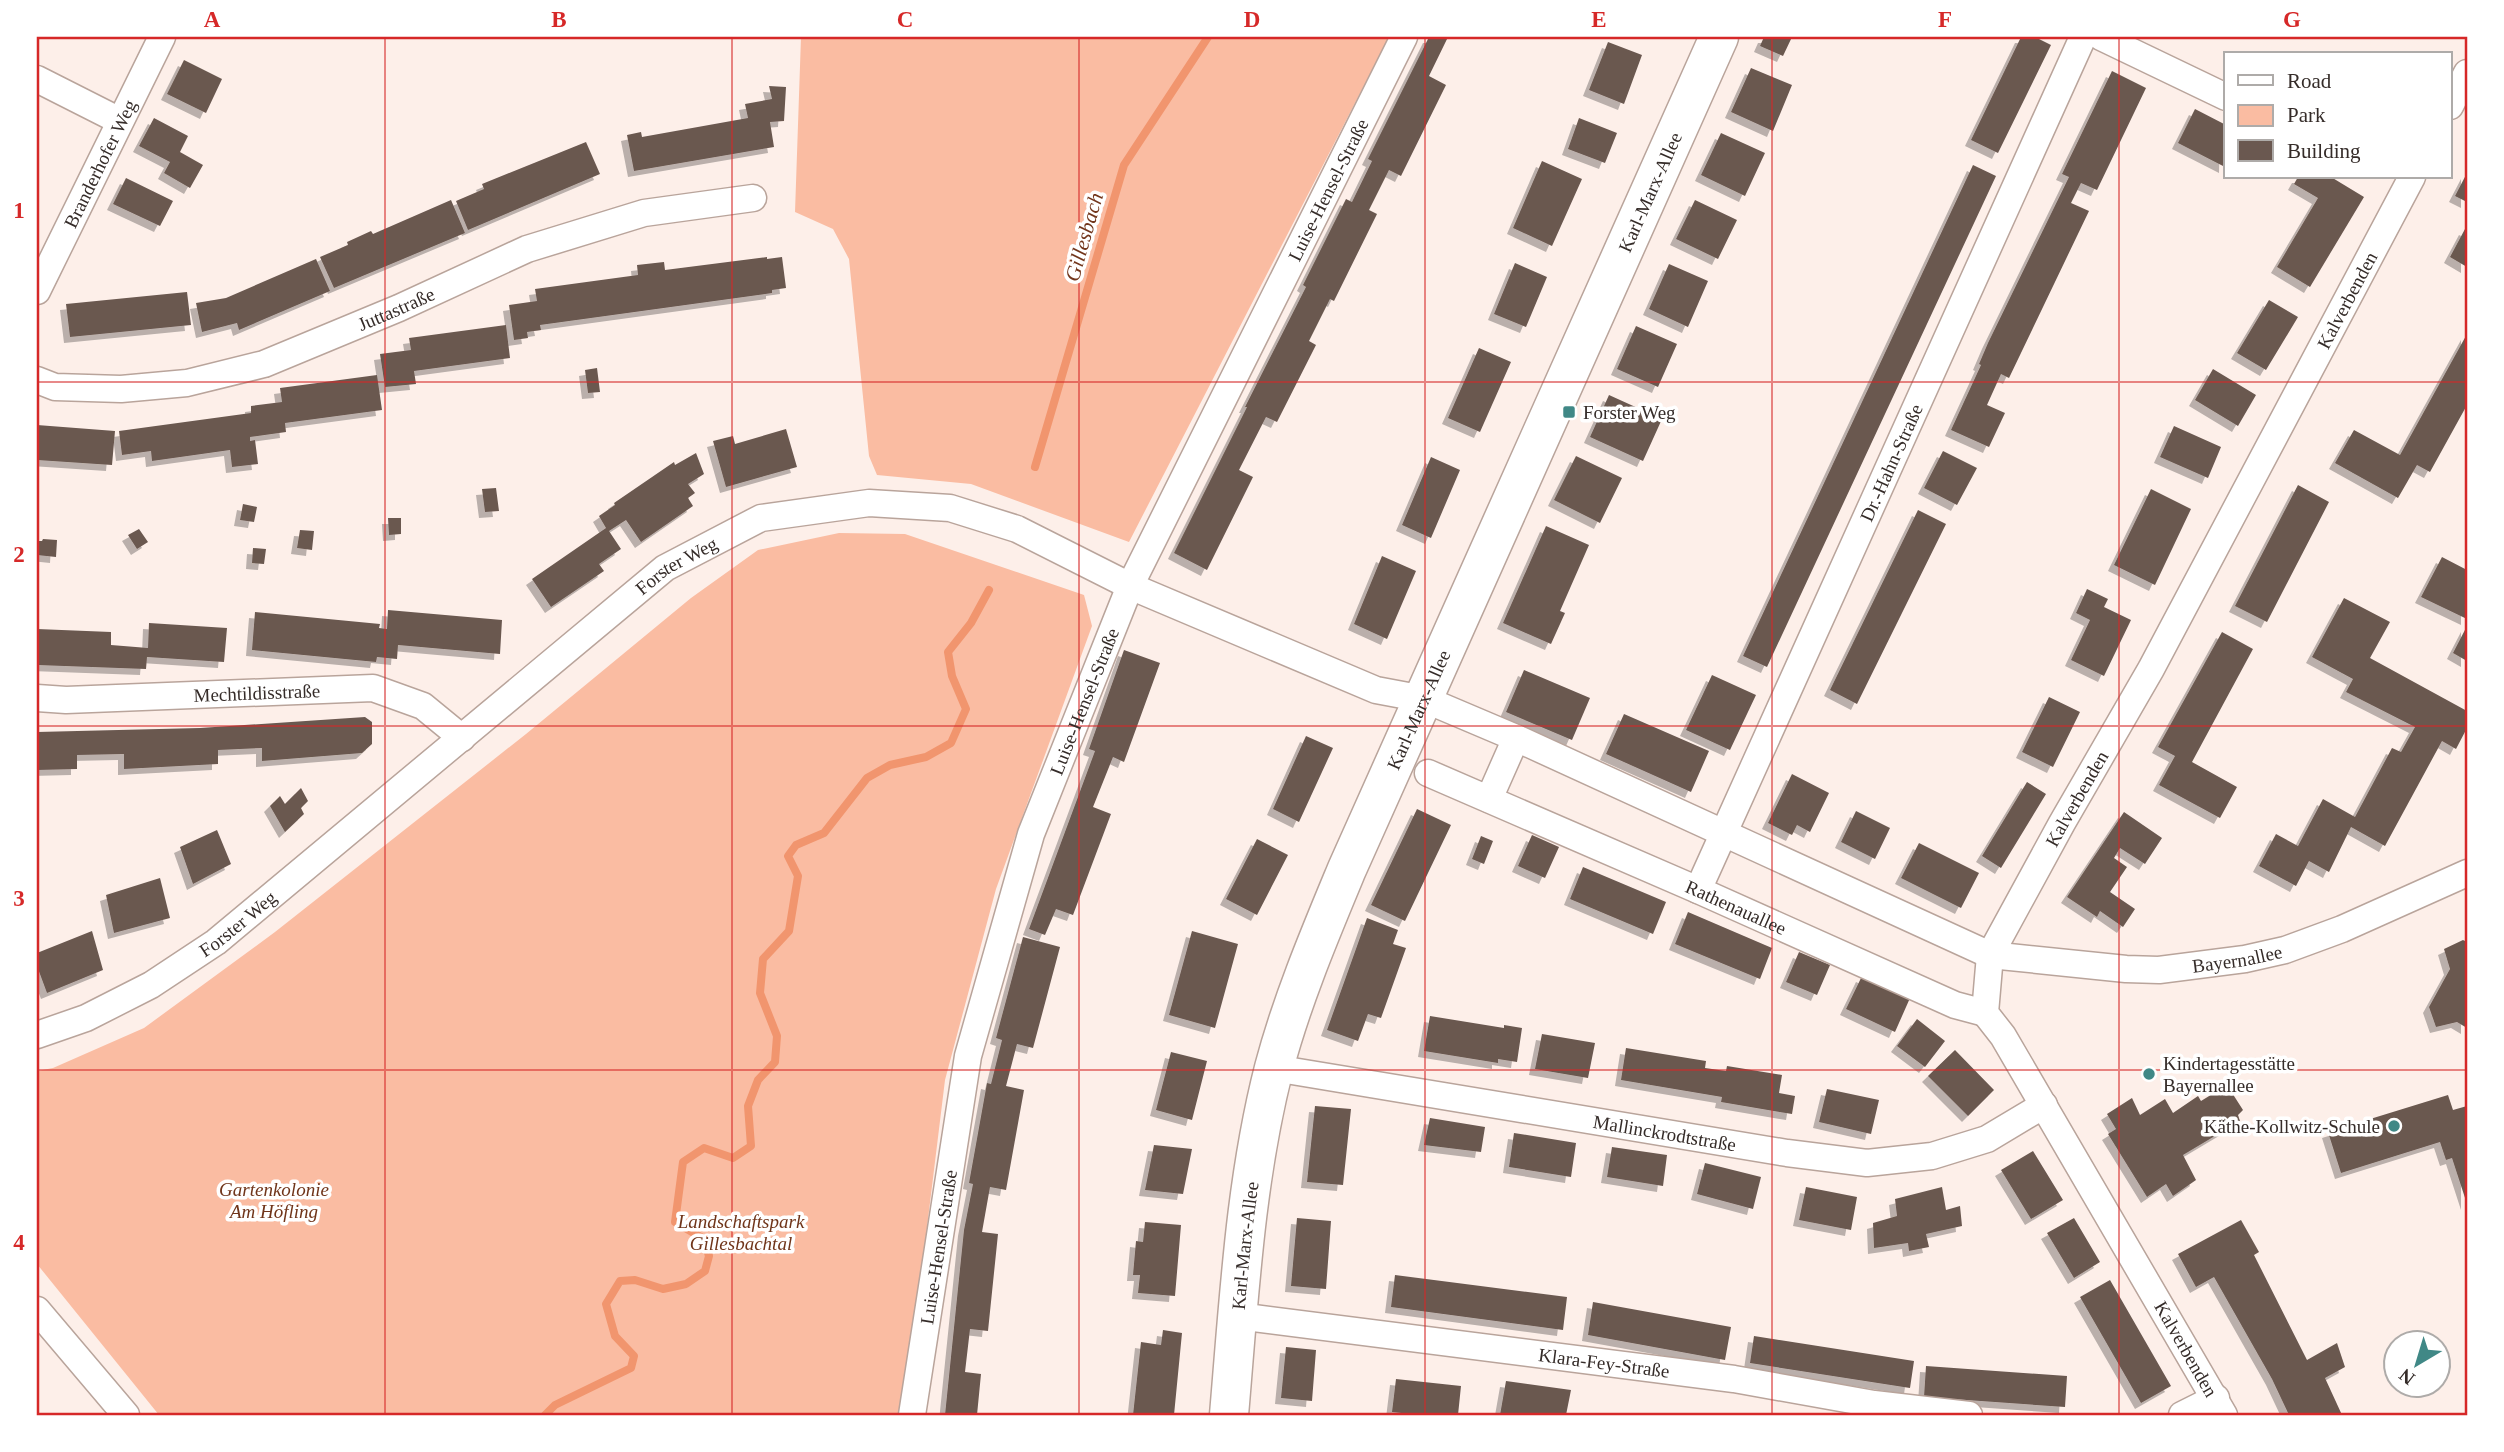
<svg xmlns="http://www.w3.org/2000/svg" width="2504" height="1452" viewBox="0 0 2504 1452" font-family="Georgia,serif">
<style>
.green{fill:#fabca2}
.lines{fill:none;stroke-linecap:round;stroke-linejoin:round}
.stream{stroke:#f1956e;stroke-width:8}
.building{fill:#6a5850;filter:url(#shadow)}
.street-casing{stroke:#b9a49b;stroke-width:29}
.secondary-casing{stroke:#b9a49b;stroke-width:41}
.street{stroke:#fff;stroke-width:26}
.secondary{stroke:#fff;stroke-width:38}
.grid{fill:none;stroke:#d62828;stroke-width:2;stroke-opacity:0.55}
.poi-dot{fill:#408886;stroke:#fff;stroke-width:2.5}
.labels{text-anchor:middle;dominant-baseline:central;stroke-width:7;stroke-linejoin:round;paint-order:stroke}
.street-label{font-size:19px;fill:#352c29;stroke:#fff}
.poi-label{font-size:19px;fill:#352c29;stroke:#fff;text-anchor:start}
.park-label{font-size:19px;font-style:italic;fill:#70351a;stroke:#fff}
.water-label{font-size:21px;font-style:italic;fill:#72361c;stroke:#fff}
.neatline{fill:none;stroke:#d62828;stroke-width:2.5}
.grid-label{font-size:23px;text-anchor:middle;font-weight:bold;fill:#d62828}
</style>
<defs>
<filter id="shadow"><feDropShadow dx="-6" dy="6" stdDeviation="0" flood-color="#0004"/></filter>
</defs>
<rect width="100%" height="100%" fill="#fdefe9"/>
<!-- green -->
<path class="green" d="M 801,37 L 1389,37 L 1129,542 L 971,484 L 877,475 L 869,456 L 849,259 L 833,229 L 795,212 Z
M 839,533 L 905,534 L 1084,595 L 1092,626 L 996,889 L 945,1080 L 904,1415 L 159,1415 L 37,1264 L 37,1071 L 53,1068 L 144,1028 L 275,932 L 526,734 L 691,598 L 758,550 Z"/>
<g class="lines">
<!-- stream -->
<path class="stream" d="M 1035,467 L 1124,165 L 1208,37
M 545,1415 L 555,1405 L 631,1368 L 634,1356 L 615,1336 L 606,1304 L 620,1281 L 635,1280 L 663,1289 L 686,1284 L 705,1271 L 709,1256 L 704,1239 L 675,1222 L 683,1162 L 704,1148 L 733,1158 L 751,1146 L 748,1106 L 758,1080 L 775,1062 L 777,1036 L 760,993 L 763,959 L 789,931 L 798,876 L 788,856 L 796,845 L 824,833 L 867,778 L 890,765 L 926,757 L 951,743 L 966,709 L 952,676 L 948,652 L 971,623 L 989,590"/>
</g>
<!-- building -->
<path class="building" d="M 1429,37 L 1448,37 L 1429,76 L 1446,85 L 1401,176 L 1389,170 L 1369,210 L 1377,214 L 1334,301 L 1330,299 L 1309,341 L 1316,345 L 1277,422 L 1266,417 L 1239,470 L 1253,477 L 1207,570 L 1174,553 L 1247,407 L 1245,407 L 1306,287 L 1303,285 L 1346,199 L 1352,202 L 1372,161 L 1368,159 Z
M 1764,37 L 1792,37 L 1783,56 L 1760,46 Z
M 2021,37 L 2035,37 L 2051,45 L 1998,153 L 1971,140 Z
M 1608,42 L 1642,55 L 1624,104 L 1589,90 Z
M 184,60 L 222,79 L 206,113 L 167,94 Z
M 1751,68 L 1792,85 L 1773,131 L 1731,112 Z
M 2112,71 L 2146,88 L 2097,190 L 2081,183 L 2071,203 L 2089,211 L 2009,378 L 2001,374 L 1987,405 L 2005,413 L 1989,447 L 1951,430 L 1981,365 L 1979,364 L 1988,343 L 2069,177 L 2062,174 Z
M 769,86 L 786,87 L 784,121 L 770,122 L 774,147 L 634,171 L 627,135 L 641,132 L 642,137 L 748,118 L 745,104 L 772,99 Z
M 2195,109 L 2226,125 L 2225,167 L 2178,143 Z
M 154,118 L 188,136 L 180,152 L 203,165 L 190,188 L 164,173 L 170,162 L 139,146 Z
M 1579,118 L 1617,133 L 1605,163 L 1568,149 Z
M 1721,133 L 1765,153 L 1745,196 L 1701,175 Z
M 586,142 L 600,174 L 468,230 L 456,201 L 484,189 L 482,184 Z
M 1542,161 L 1582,179 L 1552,246 L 1513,228 Z
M 1973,165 L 1996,176 L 1767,667 L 1743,656 Z
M 2467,173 L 2467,202 L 2455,196 Z
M 2298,177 L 2331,177 L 2364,197 L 2310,287 L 2277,267 L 2318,198 L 2294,184 Z
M 126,178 L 173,201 L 160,226 L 113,204 Z
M 451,200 L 465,233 L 334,288 L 320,257 L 348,245 L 347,242 L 371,231 L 373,234 Z
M 1695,200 L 1737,220 L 1718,259 L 1676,239 Z
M 2465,229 L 2467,230 L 2467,267 L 2450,257 Z
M 767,257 L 767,259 L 782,257 L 786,288 L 772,290 L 772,293 L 540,325 L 541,330 L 527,332 L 528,338 L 514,340 L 509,305 L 537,301 L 535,289 L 638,275 L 637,265 L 664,262 L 665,270 Z
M 316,259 L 330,291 L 239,330 L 237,323 L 202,332 L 196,303 L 226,298 Z
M 1515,263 L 1547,277 L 1526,327 L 1494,314 Z
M 1669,264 L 1708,281 L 1688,327 L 1649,309 Z
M 187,292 L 191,325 L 70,337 L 66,304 Z
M 2269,300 L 2298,317 L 2266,370 L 2237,353 Z
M 506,325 L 510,358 L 414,371 L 416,384 L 385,387 L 380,354 L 411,350 L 409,338 Z
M 1636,326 L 1677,344 L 1658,387 L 1617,369 Z
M 2467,334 L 2467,405 L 2430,472 L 2417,465 L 2398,498 L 2335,463 L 2354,430 L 2400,455 Z
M 1479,348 L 1511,362 L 1480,432 L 1448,418 Z
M 597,368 L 600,392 L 588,393 L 585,370 Z
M 2213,369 L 2256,395 L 2238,426 L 2195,400 Z
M 377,375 L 382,410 L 285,423 L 286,432 L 250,437 L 250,441 L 255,440 L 258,464 L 232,467 L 230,450 L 152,461 L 151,451 L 122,455 L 119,431 L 251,413 L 251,406 L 282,402 L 280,388 Z
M 1609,395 L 1662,419 L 1643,461 L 1590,437 Z
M 37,425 L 115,431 L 112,465 L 37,460 Z
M 2174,426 L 2221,447 L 2208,478 L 2160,457 Z
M 786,429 L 797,467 L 726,487 L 713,441 L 733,436 L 735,444 Z
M 1943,451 L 1977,468 L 1957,505 L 1924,488 Z
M 696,453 L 704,474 L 688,484 L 695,493 L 688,498 L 693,506 L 641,542 L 626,520 L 609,531 L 621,549 L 599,564 L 604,571 L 551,607 L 532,579 L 606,528 L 599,516 L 615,505 L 614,503 L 674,462 L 675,465 Z
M 1576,456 L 1622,478 L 1600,523 L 1554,500 Z
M 1431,457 L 1460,470 L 1431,538 L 1402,525 Z
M 2298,485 L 2329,502 L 2267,622 L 2235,606 Z
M 496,488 L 499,511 L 485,512 L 482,489 Z
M 2151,489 L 2191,509 L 2155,585 L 2114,565 Z
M 243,504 L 257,507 L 254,522 L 240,520 Z
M 1918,510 L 1946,524 L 1857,704 L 1830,690 Z
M 388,518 L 401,518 L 401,534 L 389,535 Z
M 1546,526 L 1589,545 L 1560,611 L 1565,613 L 1551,644 L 1503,623 Z
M 139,529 L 148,542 L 137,549 L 128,535 Z
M 300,530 L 314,531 L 312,550 L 297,548 Z
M 43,539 L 57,540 L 56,557 L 37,555 L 37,541 L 42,541 Z
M 253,548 L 266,549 L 264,564 L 252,563 Z
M 1382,556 L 1416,571 L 1387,639 L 1354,624 Z
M 2442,557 L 2467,570 L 2467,619 L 2421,597 Z
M 2087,589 L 2108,599 L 2104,607 L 2131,620 L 2104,676 L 2071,660 L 2090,620 L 2076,613 Z
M 2344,598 L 2390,622 L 2370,658 L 2467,711 L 2467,728 L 2456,749 L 2442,741 L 2385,846 L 2351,827 L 2329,872 L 2309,861 L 2296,886 L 2259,866 L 2276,834 L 2298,846 L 2323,799 L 2355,817 L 2392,748 L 2401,752 L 2415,727 L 2346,692 L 2353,679 L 2312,657 Z
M 388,610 L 502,620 L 500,654 L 398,645 L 397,659 L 377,657 L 376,662 L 252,650 L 255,612 L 380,624 L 379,628 L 387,629 Z
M 149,623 L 227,628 L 224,662 L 147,657 L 146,669 L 37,665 L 37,629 L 111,632 L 111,645 L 148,648 Z
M 2467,626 L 2467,661 L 2453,653 Z
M 2222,632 L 2253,649 L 2192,762 L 2237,787 L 2220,818 L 2159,785 L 2175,756 L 2158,747 Z
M 1124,650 L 1160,663 L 1124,762 L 1113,757 L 1093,807 L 1111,814 L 1073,915 L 1056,909 L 1045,935 L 1029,929 L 1095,751 L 1089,749 Z
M 1524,670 L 1590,698 L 1572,740 L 1506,712 Z
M 1712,675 L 1756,695 L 1730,750 L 1686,730 Z
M 2049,697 L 2080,712 L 2053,767 L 2022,752 Z
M 1624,714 L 1709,751 L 1691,792 L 1606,754 Z
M 365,717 L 372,722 L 372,744 L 362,753 L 262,761 L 262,748 L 218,750 L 218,764 L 124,769 L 124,754 L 77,755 L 77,769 L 37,770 L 37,732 L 200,728 Z
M 1306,736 L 1333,748 L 1299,822 L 1273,809 Z
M 1792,774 L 1829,793 L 1810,832 L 1797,825 L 1792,835 L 1768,823 Z
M 2027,782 L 2046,794 L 2001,868 L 1982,856 Z
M 301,788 L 308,801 L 301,808 L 304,814 L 285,832 L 270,806 L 280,796 L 285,804 Z
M 1417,809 L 1451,825 L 1405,921 L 1371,905 Z
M 1856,811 L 1890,828 L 1875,859 L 1841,842 Z
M 2124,812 L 2162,838 L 2145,864 L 2120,848 L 2114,858 L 2127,867 L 2110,892 L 2135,909 L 2123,927 L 2100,911 L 2097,917 L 2067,897 Z
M 217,830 L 231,864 L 193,884 L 180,847 Z
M 1532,835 L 1559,847 L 1545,878 L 1518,866 Z
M 1481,836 L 1493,841 L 1484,864 L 1472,859 Z
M 1257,839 L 1288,855 L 1257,915 L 1226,899 Z
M 1919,843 L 1979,873 L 1961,908 L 1901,878 Z
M 1583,867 L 1666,902 L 1653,934 L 1570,899 Z
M 160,878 L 170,918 L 114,933 L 106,895 Z
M 1688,912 L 1772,948 L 1760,979 L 1675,944 Z
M 1367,918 L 1398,930 L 1393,944 L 1406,948 L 1381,1018 L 1368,1014 L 1358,1041 L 1327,1030 Z
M 92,931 L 103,970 L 47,993 L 37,966 L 37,953 Z
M 1192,931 L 1238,944 L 1215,1028 L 1169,1015 Z
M 1023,937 L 1060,947 L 1033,1048 L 1017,1044 L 1006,1086 L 1024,1090 L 1006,1190 L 990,1187 L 982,1232 L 998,1234 L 988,1331 L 970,1329 L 965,1372 L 981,1374 L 977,1415 L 945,1415 L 964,1230 L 973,1184 L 969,1183 L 987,1083 L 991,1084 L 1002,1040 L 996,1038 Z
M 2463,940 L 2467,942 L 2467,1028 L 2457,1022 L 2436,1027 L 2429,1007 L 2450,969 L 2444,949 Z
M 1799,952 L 1830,965 L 1817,995 L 1786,982 Z
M 1862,976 L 1910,998 L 1895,1032 L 1846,1009 Z
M 1430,1016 L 1504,1028 L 1504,1025 L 1522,1028 L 1517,1062 L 1498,1059 L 1498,1063 L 1424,1051 Z
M 1917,1019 L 1945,1041 L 1925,1067 L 1897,1046 Z
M 1542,1034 L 1595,1043 L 1588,1078 L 1535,1069 Z
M 1626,1048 L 1706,1061 L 1705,1068 L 1726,1071 L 1727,1066 L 1782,1075 L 1779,1093 L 1795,1096 L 1792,1114 L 1721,1102 L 1722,1097 L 1621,1080 Z
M 1955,1050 L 1994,1090 L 1968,1116 L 1928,1076 Z
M 1171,1052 L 1207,1061 L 1192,1120 L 1156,1110 Z
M 2227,1085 L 2243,1110 L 2238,1115 L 2240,1121 L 2183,1155 L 2196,1180 L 2173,1196 L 2166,1184 L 2147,1197 L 2108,1134 L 2116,1129 L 2107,1114 L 2132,1098 L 2140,1115 L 2165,1099 L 2173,1113 L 2198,1096 L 2201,1101 Z
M 1827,1089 L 1879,1100 L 1871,1134 L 1819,1122 Z
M 2448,1095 L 2453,1110 L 2467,1106 L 2467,1204 L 2452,1158 L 2446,1160 L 2440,1142 L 2341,1173 L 2328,1132 Z
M 1315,1106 L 1351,1109 L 1343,1185 L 1307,1182 Z
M 1430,1118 L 1485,1127 L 1481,1152 L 1424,1145 Z
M 1514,1133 L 1576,1143 L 1571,1177 L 1509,1167 Z
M 1154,1145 L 1192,1149 L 1183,1194 L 1145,1190 Z
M 1612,1147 L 1667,1155 L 1663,1186 L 1607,1177 Z
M 2033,1151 L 2063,1200 L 2031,1219 L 2001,1170 Z
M 1705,1163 L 1761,1177 L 1753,1209 L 1697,1194 Z
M 1806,1187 L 1857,1197 L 1851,1230 L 1799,1220 Z
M 1942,1187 L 1946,1210 L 1960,1206 L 1962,1226 L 1926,1234 L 1929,1247 L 1909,1251 L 1908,1243 L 1874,1248 L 1873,1223 L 1897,1216 L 1895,1199 Z
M 1297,1218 L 1331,1221 L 1326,1289 L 1291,1286 Z
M 2074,1218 L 2100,1262 L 2074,1278 L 2047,1233 Z
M 2241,1220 L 2259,1252 L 2254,1255 L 2307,1360 L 2337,1343 L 2345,1367 L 2325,1378 L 2342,1415 L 2289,1415 L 2272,1379 L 2214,1277 L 2196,1287 L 2178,1254 Z
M 1145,1222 L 1181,1225 L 1175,1296 L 1138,1293 L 1140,1275 L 1133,1275 L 1136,1241 L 1143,1242 Z
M 1395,1275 L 1567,1297 L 1563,1330 L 1391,1307 Z
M 2110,1280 L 2171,1386 L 2141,1403 L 2080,1297 Z
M 1593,1302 L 1731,1327 L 1725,1360 L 1588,1335 Z
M 1163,1330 L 1182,1333 L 1174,1415 L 1133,1415 L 1141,1342 L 1161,1345 Z
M 1754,1336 L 1914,1361 L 1910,1388 L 1750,1363 Z
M 1286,1347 L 1316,1350 L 1312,1401 L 1281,1398 Z
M 1926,1366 L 2067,1376 L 2065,1407 L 1924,1397 Z
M 1396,1379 L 1461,1386 L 1458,1415 L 1420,1415 L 1392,1412 Z
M 1506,1381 L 1571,1390 L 1566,1415 L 1500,1415 Z"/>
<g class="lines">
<defs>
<g id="street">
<path d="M 2101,37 L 2226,97"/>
<path d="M 37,79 L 120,121"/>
<path d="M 2450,106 L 2467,73"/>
<path id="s1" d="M 37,291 L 162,37"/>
<path id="s2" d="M 37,380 L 55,387 L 121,389 L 187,383 L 264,364 L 399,308 L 527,249 L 644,213 L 753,198"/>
<path id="s3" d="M 37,698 L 66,700 L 373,688 L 423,706 L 462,738"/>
<path id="s4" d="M 1428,773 L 1698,890 L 1955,1005 L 1985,1013"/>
<path d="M 1489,799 L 1516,738"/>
<path id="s5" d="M 1698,890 L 2083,37"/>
<path id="s6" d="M 37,1035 L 86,1018 L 151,985 L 216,942 L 665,568 L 761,518 L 869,503 L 950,508 L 1017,529 L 1130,586 L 1376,690 L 1424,699 L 1516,738 L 1990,955 L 2126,969 L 2159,970 L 2245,959 L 2285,950 L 2342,929 L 2467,873"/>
<path id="s7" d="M 1274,1068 L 1787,1153 L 1867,1163 L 1932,1156 L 1987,1139 L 2044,1105"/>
<path d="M 37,1310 L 126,1415"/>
<path id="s8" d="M 1238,1316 L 1734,1379 L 1874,1404 L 1969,1415"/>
<path id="s9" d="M 912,1415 L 968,1056 L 1031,834 L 1130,586 L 1404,37"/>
<path d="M 2182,1415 L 2216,1398"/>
<path id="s10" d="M 2224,1415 L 2003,1036 L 1985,1013 L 1990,955 L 2062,823 L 2151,669 L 2412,177"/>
</g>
<g id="secondary">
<path id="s11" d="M 1229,1415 C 1239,1299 1245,1181 1274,1068 C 1292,1000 1320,934 1347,869 L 1719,37"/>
</g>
</defs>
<!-- street casing -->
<use href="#street" class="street-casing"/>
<!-- secondary casing -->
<use href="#secondary" class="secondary-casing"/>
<!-- street -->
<use href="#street" class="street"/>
<!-- secondary -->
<use href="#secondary" class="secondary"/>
</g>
<!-- grid -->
<path class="grid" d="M 385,37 L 385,1415M 732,37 L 732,1415M 1079,37 L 1079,1415M 1425,37 L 1425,1415M 1772,37 L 1772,1415M 2119,37 L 2119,1415M 37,382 L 2467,382M 37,726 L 2467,726M 37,1070 L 2467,1070"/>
<!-- markers -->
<g class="poi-dot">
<rect x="1562" y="405" width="14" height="14" rx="3.5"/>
<circle cx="2149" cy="1074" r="7"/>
<circle cx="2394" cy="1126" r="7"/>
</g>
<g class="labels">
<!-- street labels -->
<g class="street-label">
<text stroke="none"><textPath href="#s1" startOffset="142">Branderhofer Weg</textPath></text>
<text stroke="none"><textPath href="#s9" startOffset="1304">Luise-Hensel-Straße</textPath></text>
<text stroke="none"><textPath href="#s11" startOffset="1304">Karl-Marx-Allee</textPath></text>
<text stroke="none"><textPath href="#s10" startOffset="1272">Kalverbenden</textPath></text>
<text stroke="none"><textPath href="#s2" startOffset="374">Juttastraße</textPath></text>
<text stroke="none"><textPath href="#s5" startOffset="469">Dr.-Hahn-Straße</textPath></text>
<text stroke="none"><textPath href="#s6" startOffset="798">Forster Weg</textPath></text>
<text stroke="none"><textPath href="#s3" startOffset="220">Mechtildisstraße</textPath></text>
<text stroke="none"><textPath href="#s9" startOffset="737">Luise-Hensel-Straße</textPath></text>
<text stroke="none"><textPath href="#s11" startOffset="737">Karl-Marx-Allee</textPath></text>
<text stroke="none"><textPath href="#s10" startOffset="705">Kalverbenden</textPath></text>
<text stroke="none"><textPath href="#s4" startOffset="336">Rathenauallee</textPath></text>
<text stroke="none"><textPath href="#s6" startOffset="231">Forster Weg</textPath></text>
<text stroke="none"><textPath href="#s6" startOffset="2468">Bayernallee</textPath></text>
<text stroke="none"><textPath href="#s7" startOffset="396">Mallinckrodtstraße</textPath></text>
<text stroke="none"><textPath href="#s11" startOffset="170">Karl-Marx-Allee</textPath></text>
<text stroke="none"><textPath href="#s9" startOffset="170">Luise-Hensel-Straße</textPath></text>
<text transform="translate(2186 1349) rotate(60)">Kalverbenden</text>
<text stroke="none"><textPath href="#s8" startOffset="369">Klara-Fey-Straße</textPath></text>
</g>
<!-- poi labels -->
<g class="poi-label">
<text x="1583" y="412">Forster Weg</text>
<text x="2163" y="1063">Kindertagesstätte<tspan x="2163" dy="22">Bayernallee</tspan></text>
<text x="2380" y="1126" text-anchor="end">Käthe-Kollwitz-Schule</text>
</g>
<!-- park labels -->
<g class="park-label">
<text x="274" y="1189">Gartenkolonie<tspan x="274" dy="22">Am Höfling</tspan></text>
<text x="741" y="1221">Landschaftspark<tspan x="741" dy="22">Gillesbachtal</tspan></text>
</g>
<!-- water labels -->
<g class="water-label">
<text transform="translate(1084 237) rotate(-74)">Gillesbach</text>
</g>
</g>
<!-- border -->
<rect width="2504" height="1452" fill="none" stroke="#ffffff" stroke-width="77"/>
<!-- legend -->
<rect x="2224" y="52" width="228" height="126" fill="#ffffff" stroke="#aeaba9" stroke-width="2"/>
<rect x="2238" y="75" width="35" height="10" fill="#ffffff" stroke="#aeaba9" stroke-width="2"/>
<text x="2287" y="88" font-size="21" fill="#352c29">Road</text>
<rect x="2238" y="105" width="35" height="21" fill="#fabca2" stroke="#aeaba9" stroke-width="2"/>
<text x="2287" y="122" font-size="21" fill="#352c29">Park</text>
<rect x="2238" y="140" width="35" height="21" fill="#6a5850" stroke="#aeaba9" stroke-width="2"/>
<text x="2287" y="158" font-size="21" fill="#352c29">Building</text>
<!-- north arrow -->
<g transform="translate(2417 1364) rotate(218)"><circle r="33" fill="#ffffff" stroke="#aeaba9" stroke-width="2"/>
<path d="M0-5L12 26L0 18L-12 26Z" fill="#408886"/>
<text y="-10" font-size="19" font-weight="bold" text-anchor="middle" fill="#352c29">N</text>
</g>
<rect x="38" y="38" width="2428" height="1376" class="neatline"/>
<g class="grid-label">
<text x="212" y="27">A</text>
<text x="559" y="27">B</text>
<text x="905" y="27">C</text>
<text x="1252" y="27">D</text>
<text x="1599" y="27">E</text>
<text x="1945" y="27">F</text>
<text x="2292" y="27">G</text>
<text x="19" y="218">1</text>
<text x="19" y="562">2</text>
<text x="19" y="906">3</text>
<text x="19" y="1250">4</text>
</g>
</svg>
